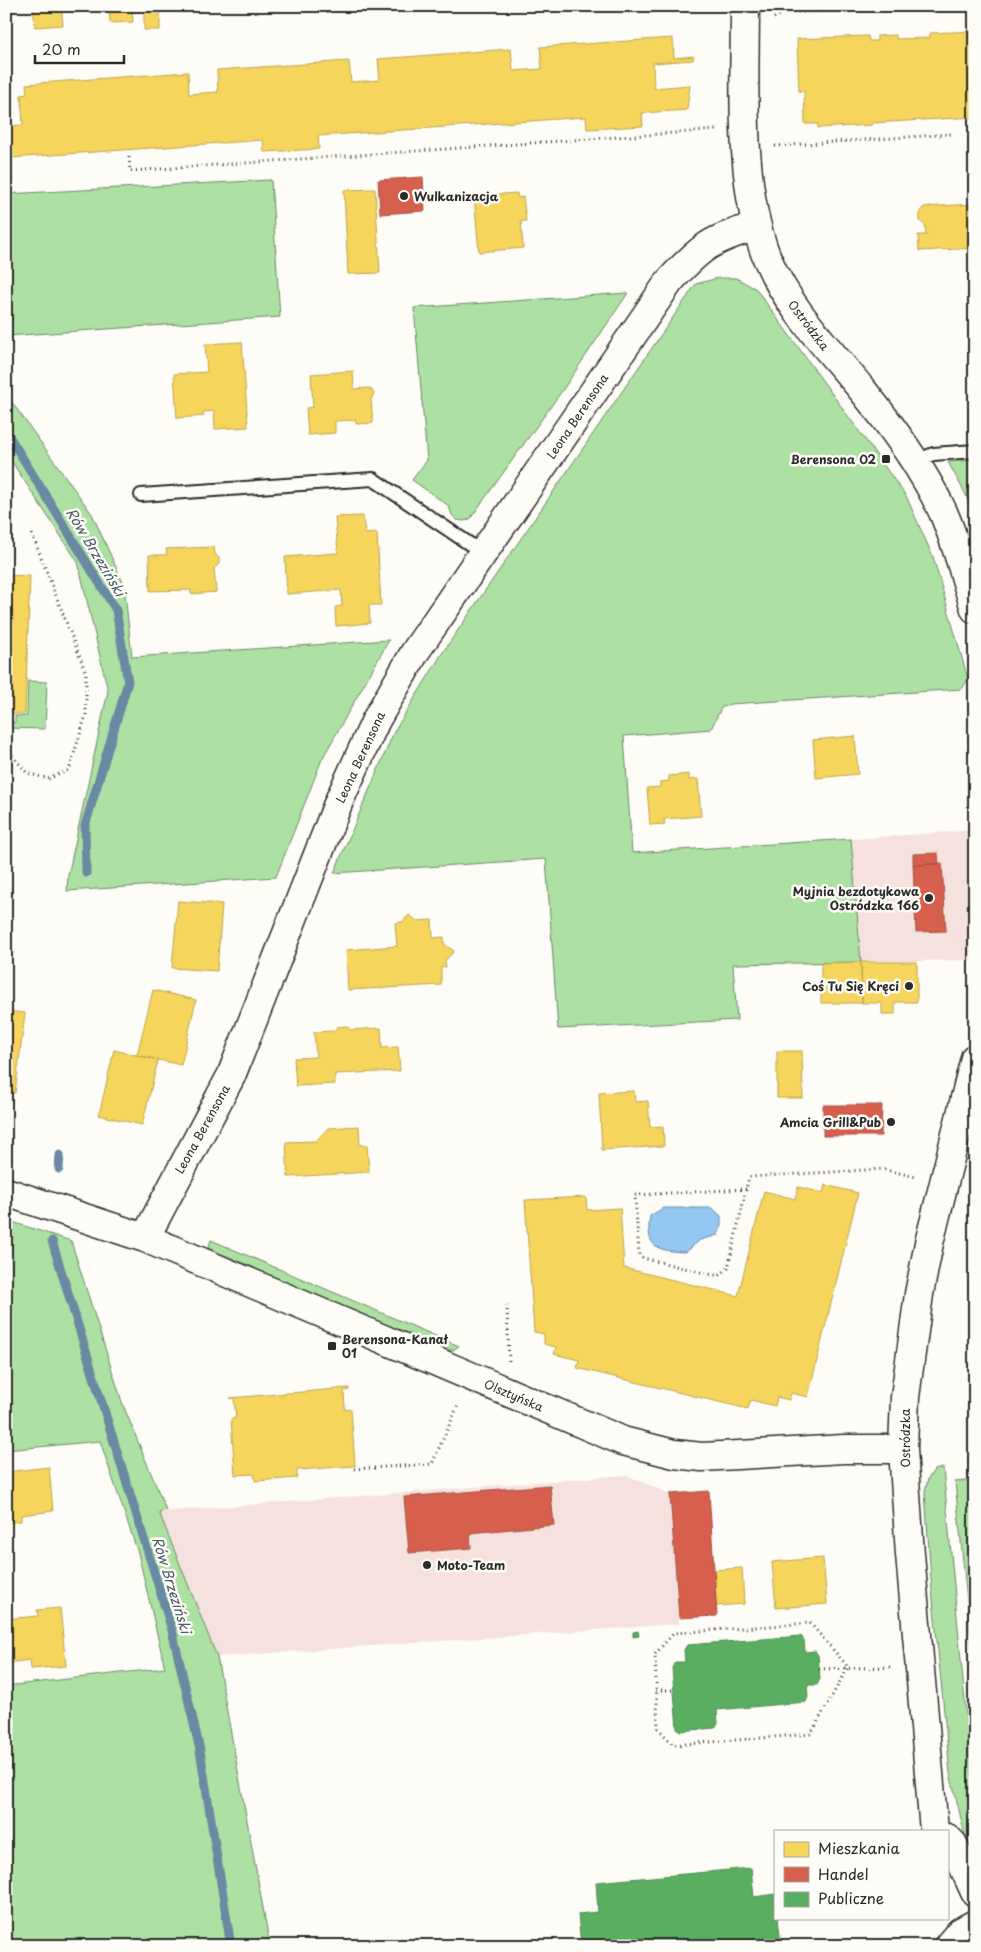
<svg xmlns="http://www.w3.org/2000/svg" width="981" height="1952" viewBox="0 0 981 1952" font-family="'Playpen Sans',sans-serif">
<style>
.built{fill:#f5e2de}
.green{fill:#ade1a3;stroke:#6c8667}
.water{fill:#94c7f1;stroke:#6a89a2}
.homes{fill:#f6d55c;stroke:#b9a24d}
.shops{fill:#d6604d;stroke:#a35043}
.public{fill:#5aae61;stroke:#4c8751}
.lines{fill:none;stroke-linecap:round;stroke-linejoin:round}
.stream{stroke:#6a89a2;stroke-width:9}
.lane-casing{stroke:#2b2b2b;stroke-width:16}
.secondary-casing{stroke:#2b2b2b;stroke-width:31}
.path{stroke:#2b2b2b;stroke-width:3;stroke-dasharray:1 4;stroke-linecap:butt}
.lane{stroke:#fdfcf7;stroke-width:12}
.secondary{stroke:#fdfcf7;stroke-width:28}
.poi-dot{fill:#2b2b2b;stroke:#fdfcf7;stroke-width:2}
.labels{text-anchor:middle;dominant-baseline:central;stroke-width:5;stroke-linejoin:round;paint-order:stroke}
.poi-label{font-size:12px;font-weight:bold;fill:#2b2b2b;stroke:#fdfcf7;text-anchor:end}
.street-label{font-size:12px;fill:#2b2b2b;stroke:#fdfcf7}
.water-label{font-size:14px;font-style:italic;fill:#4a5a66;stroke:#fdfcf7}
</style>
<rect width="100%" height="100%" fill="#fdfcf7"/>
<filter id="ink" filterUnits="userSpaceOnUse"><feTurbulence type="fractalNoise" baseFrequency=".02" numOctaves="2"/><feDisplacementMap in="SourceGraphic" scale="10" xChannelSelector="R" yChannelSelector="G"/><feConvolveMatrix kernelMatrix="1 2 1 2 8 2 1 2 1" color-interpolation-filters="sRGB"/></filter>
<g filter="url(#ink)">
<!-- built -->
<path class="built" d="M 975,830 L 975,940 L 971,960 L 861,962 L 851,839 Z
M 626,1475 L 670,1494 L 679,1624 L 217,1657 L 158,1512 Z"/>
<!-- green -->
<path class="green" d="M 271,180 L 280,317 L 6,336 L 6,194 Z
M 718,278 L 736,278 L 756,289 L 906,496 L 933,557 L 968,679 L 962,689 L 730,704 L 721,708 L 711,729 L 624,736 L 632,853 L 851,839 L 861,962 L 733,964 L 737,1020 L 558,1029 L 546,859 L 334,873 L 394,732 L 443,652 L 696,284 Z
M 628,293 L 564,388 L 470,519 L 464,521 L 457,520 L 452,515 L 449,506 L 412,480 L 427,460 L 414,308 Z
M 6,394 L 92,514 L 124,585 L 132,657 L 389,640 L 322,759 L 276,877 L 67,891 L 68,876 L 108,691 L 78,562 L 6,453 Z
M 975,460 L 975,519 L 966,495 L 948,462 Z
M 28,681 L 47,682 L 45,729 L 6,728 L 6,722 L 15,722 L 15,716 L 27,716 Z
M 6,1220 L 71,1241 L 123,1405 L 166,1510 L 159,1512 L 217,1657 L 270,1946 L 6,1946 L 6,1686 L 165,1668 L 138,1553 L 100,1441 L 6,1450 Z
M 211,1240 L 459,1346 L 453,1350 L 441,1350 L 208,1250 Z
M 943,1468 L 975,1809 L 975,1863 L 965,1835 L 950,1773 L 931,1579 L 925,1491 L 928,1479 L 934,1470 Z
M 975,1480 L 975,1680 L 955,1482 Z"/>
<!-- water -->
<path class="water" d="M 663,1208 L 712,1208 L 721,1216 L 721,1225 L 718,1235 L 700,1240 L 686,1252 C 657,1251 645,1248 650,1216 Z"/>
<!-- homes -->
<path class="homes" d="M 33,6 L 61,6 L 63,25 L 35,27 Z
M 109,6 L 132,6 L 133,22 L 110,23 Z
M 222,6 L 248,6 L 222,8 Z
M 144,11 L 160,11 L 160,30 L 144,30 Z
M 975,31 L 975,117 L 872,123 L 872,125 L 818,128 L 818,124 L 805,124 L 804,91 L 799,91 L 797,39 L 868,36 L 869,41 L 877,41 L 877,36 L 896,35 L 896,39 L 930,38 L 930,33 Z
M 673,38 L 674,58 L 694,56 L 693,60 L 653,63 L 654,88 L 690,85 L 687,110 L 642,113 L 643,126 L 587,129 L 586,117 L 318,136 L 319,149 L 264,152 L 263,140 L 10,158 L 8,126 L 23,125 L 21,95 L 27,94 L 26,84 L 188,72 L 189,94 L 218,92 L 217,70 L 349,61 L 351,82 L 380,80 L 378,59 L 511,49 L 513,71 L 542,69 L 540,47 Z
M 375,189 L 380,273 L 348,274 L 344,190 Z
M 517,193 L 518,198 L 523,197 L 526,221 L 521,221 L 523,248 L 479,252 L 474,196 Z
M 973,204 L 975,248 L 919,251 L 918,235 L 926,235 L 925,225 L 920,221 L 920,211 L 924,207 Z
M 242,342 L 248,427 L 215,429 L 214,411 L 203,412 L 204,416 L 177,418 L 174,374 L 207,372 L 205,344 Z
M 353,371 L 354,389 L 370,388 L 374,393 L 371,400 L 373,423 L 356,424 L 356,420 L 335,421 L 335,433 L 308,435 L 306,408 L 313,407 L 311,374 Z
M 363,516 L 365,534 L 377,533 L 381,605 L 369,605 L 370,623 L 336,626 L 335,607 L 342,606 L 341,590 L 287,594 L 285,557 L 338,553 L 335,517 Z
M 214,547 L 215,554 L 219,558 L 219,564 L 214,568 L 216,592 L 191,594 L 191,590 L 150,591 L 149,555 L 167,555 L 166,549 Z
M 6,575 L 30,576 L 25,714 L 6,714 Z
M 855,736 L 858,774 L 816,778 L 813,740 Z
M 689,774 L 689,780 L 698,779 L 701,816 L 664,819 L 665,824 L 650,825 L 647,788 L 660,787 L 660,782 L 669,781 L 669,776 Z
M 178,901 L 222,904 L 217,971 L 172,968 Z
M 409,915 L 417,921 L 432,920 L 433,938 L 444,937 L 444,944 L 454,951 L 445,961 L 446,967 L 441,967 L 441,985 L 348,990 L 346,950 L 397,946 L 395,923 L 402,922 Z
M 861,962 L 917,962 L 917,1002 L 895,1002 L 895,1014 L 882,1014 L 882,1003 L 862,1003 Z
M 861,962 L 862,1003 L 821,1003 L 821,963 Z
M 153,990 L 196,1000 L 181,1065 L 137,1055 Z
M 6,1011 L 25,1013 L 15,1093 L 6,1092 Z
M 346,1026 L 351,1030 L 381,1028 L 382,1048 L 398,1047 L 400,1071 L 335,1074 L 335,1084 L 296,1086 L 294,1058 L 316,1057 L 314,1032 L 334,1031 L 337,1027 Z
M 114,1050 L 158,1060 L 142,1125 L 99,1115 Z
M 777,1051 L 802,1051 L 803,1098 L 777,1098 Z
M 634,1091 L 635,1102 L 648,1101 L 650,1127 L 663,1126 L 664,1146 L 602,1150 L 599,1093 Z
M 359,1126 L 360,1145 L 367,1145 L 369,1172 L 288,1177 L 286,1142 L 316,1141 L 328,1128 Z
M 825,1185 L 858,1193 L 808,1397 L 791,1393 L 789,1400 L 777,1397 L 775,1406 L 751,1400 L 748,1409 L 577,1368 L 579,1360 L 554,1354 L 556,1347 L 544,1344 L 544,1334 L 534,1332 L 525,1200 L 586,1197 L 587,1210 L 620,1208 L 624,1268 L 738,1296 L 764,1191 L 795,1199 L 798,1187 L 823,1193 Z
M 349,1388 L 349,1390 L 344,1391 L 345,1410 L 351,1409 L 355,1466 L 297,1470 L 297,1478 L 255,1481 L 254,1474 L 235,1475 L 231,1419 L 236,1418 L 234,1399 L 230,1398 Z
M 49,1467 L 53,1511 L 21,1515 L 21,1521 L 6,1523 L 6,1472 Z
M 823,1558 L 827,1604 L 776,1608 L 772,1562 Z
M 742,1568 L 744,1604 L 716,1606 L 714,1570 Z
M 60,1608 L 66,1666 L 31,1669 L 30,1660 L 6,1663 L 6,1619 L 38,1616 L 37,1610 Z"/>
<!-- shops -->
<path class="shops" d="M 423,177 L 425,211 L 380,214 L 378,180 Z
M 938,853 L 939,864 L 913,865 L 913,854 Z
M 942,863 L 946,931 L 916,932 L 913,865 Z
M 823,1105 L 882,1105 L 881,1136 L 823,1136 Z
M 550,1485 L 554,1525 L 470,1533 L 471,1548 L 409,1553 L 404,1497 Z
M 709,1491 L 717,1616 L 679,1618 L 670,1494 Z"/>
<!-- public -->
<path class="public" d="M 638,1631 L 639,1636 L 633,1637 L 633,1632 Z
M 801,1636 L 804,1640 L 805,1652 L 815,1651 L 818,1655 L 820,1679 L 817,1685 L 807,1685 L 808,1697 L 806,1702 L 717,1710 L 718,1724 L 715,1728 L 680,1731 L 677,1728 L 672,1668 L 675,1662 L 685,1662 L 684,1650 L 687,1645 Z
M 751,1868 L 754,1897 L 775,1894 L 775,1918 L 778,1918 L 781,1946 L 581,1946 L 578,1914 L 598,1912 L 596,1882 Z"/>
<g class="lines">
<!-- stream -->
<path class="stream" d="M 6,431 L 116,610 L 128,682 L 85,826 L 86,873
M 59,1169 L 60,1155
M 52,1241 L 172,1630 L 200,1750 L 231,1946"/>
<defs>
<path id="lane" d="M 914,462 L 933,454 L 975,451
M 141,495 L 373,479 L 483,553"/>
<path id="secondary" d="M 745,6 C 745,83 738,186 767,258 C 789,310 829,349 864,392 C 894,429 923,469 943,512 C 957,544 965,577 975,609
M 6,1192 L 145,1238 L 623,1441 L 674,1454 L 702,1457 L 844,1449 L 903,1449
M 145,1238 L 231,1076 L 339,801 L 376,720 L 415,652 L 669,282 C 700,247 712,239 757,226
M 934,1831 L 910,1554 L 903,1449 L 905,1397 L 919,1294 L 929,1243 L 975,1058
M 947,1838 L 953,1844 L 975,1892
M 948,1946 L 960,1932 L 975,1924"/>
</defs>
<!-- lane casing -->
<use href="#lane" class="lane-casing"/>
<!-- secondary casing -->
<use href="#secondary" class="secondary-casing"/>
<!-- path -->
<path class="path" d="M 774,18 L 783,13 L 975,6
M 775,146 L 952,134
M 129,157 L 130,171 L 717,130
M 6,748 L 27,773 L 48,779 L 69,770 L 86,715 L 86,673 L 32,534
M 746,1189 L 635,1195 L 639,1255 L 643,1258 L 713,1275 L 720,1275 L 728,1268 L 749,1177 L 882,1169 L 916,1177
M 507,1305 L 509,1361
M 354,1469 L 432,1464 L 459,1403
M 810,1623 L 848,1667 L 811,1734 L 673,1745 L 658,1728 L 655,1654 L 674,1633 Z
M 819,1669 L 890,1667
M 656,1690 L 674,1690"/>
<!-- lane -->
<use href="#lane" class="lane"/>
<!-- secondary -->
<use href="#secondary" class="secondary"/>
</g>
</g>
<!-- markers -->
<g class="poi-dot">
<circle cx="404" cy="196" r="5"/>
<rect x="881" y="454" width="10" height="10" rx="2.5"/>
<circle cx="929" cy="898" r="5"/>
<circle cx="909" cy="986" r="5"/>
<circle cx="891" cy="1122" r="5"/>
<rect x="327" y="1341" width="10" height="10" rx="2.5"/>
<circle cx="427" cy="1565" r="5"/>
</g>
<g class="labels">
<!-- poi labels -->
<g class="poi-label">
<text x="414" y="196" text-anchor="start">Wulkanizacja</text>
<text x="876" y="459">Berensona 02</text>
<text x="919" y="891">Myjnia bezdotykowa<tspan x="919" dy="14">Ostródzka 166</tspan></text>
<text x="899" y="986">Coś Tu Się Kręci</text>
<text x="881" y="1122">Amcia Grill&amp;Pub</text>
<text x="342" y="1339" text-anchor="start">Berensona-Kanał<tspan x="342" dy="14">01</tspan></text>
<text x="437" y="1565" text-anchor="start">Moto-Team</text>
</g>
<!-- street labels -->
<g class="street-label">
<text transform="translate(809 325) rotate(53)">Ostródzka</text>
<text transform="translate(577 416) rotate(-56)">Leona Berensona</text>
<text transform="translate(360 757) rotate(-65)">Leona Berensona</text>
<text transform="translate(202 1129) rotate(-61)">Leona Berensona</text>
<text transform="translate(514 1395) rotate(23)">Olsztyńska</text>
<text transform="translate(905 1438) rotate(-90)">Ostródzka</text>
</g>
<!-- water labels -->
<g class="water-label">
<text transform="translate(96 552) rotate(59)">Rów Brzeziński</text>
<text transform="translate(172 1585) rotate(73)">Rów Brzeziński</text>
</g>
</g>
<!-- margin -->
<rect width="981" height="1952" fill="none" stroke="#fdfcf7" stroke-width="25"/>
<rect x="12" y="12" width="956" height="1927" fill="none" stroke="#2b2b2b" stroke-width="2" filter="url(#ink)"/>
<!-- legend -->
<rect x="774" y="1830" width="175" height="90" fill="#fdfcf7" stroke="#a9a8a5"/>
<rect x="784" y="1842" width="25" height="15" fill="#f6d55c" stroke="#a9a8a5"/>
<text x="818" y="1854" font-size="15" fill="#2b2b2b">Mieszkania</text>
<rect x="784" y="1867" width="25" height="15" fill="#d6604d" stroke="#a9a8a5"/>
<text x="818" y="1880" font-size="15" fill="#2b2b2b">Handel</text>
<rect x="784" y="1892" width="25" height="15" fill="#5aae61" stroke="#a9a8a5"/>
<text x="818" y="1904" font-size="15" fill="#2b2b2b">Publiczne</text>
<!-- scale -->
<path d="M35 55v8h89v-8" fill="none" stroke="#2b2b2b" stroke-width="2.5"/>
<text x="42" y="55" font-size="15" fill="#2b2b2b" stroke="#fdfcf7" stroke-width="4" paint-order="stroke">20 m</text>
</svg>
